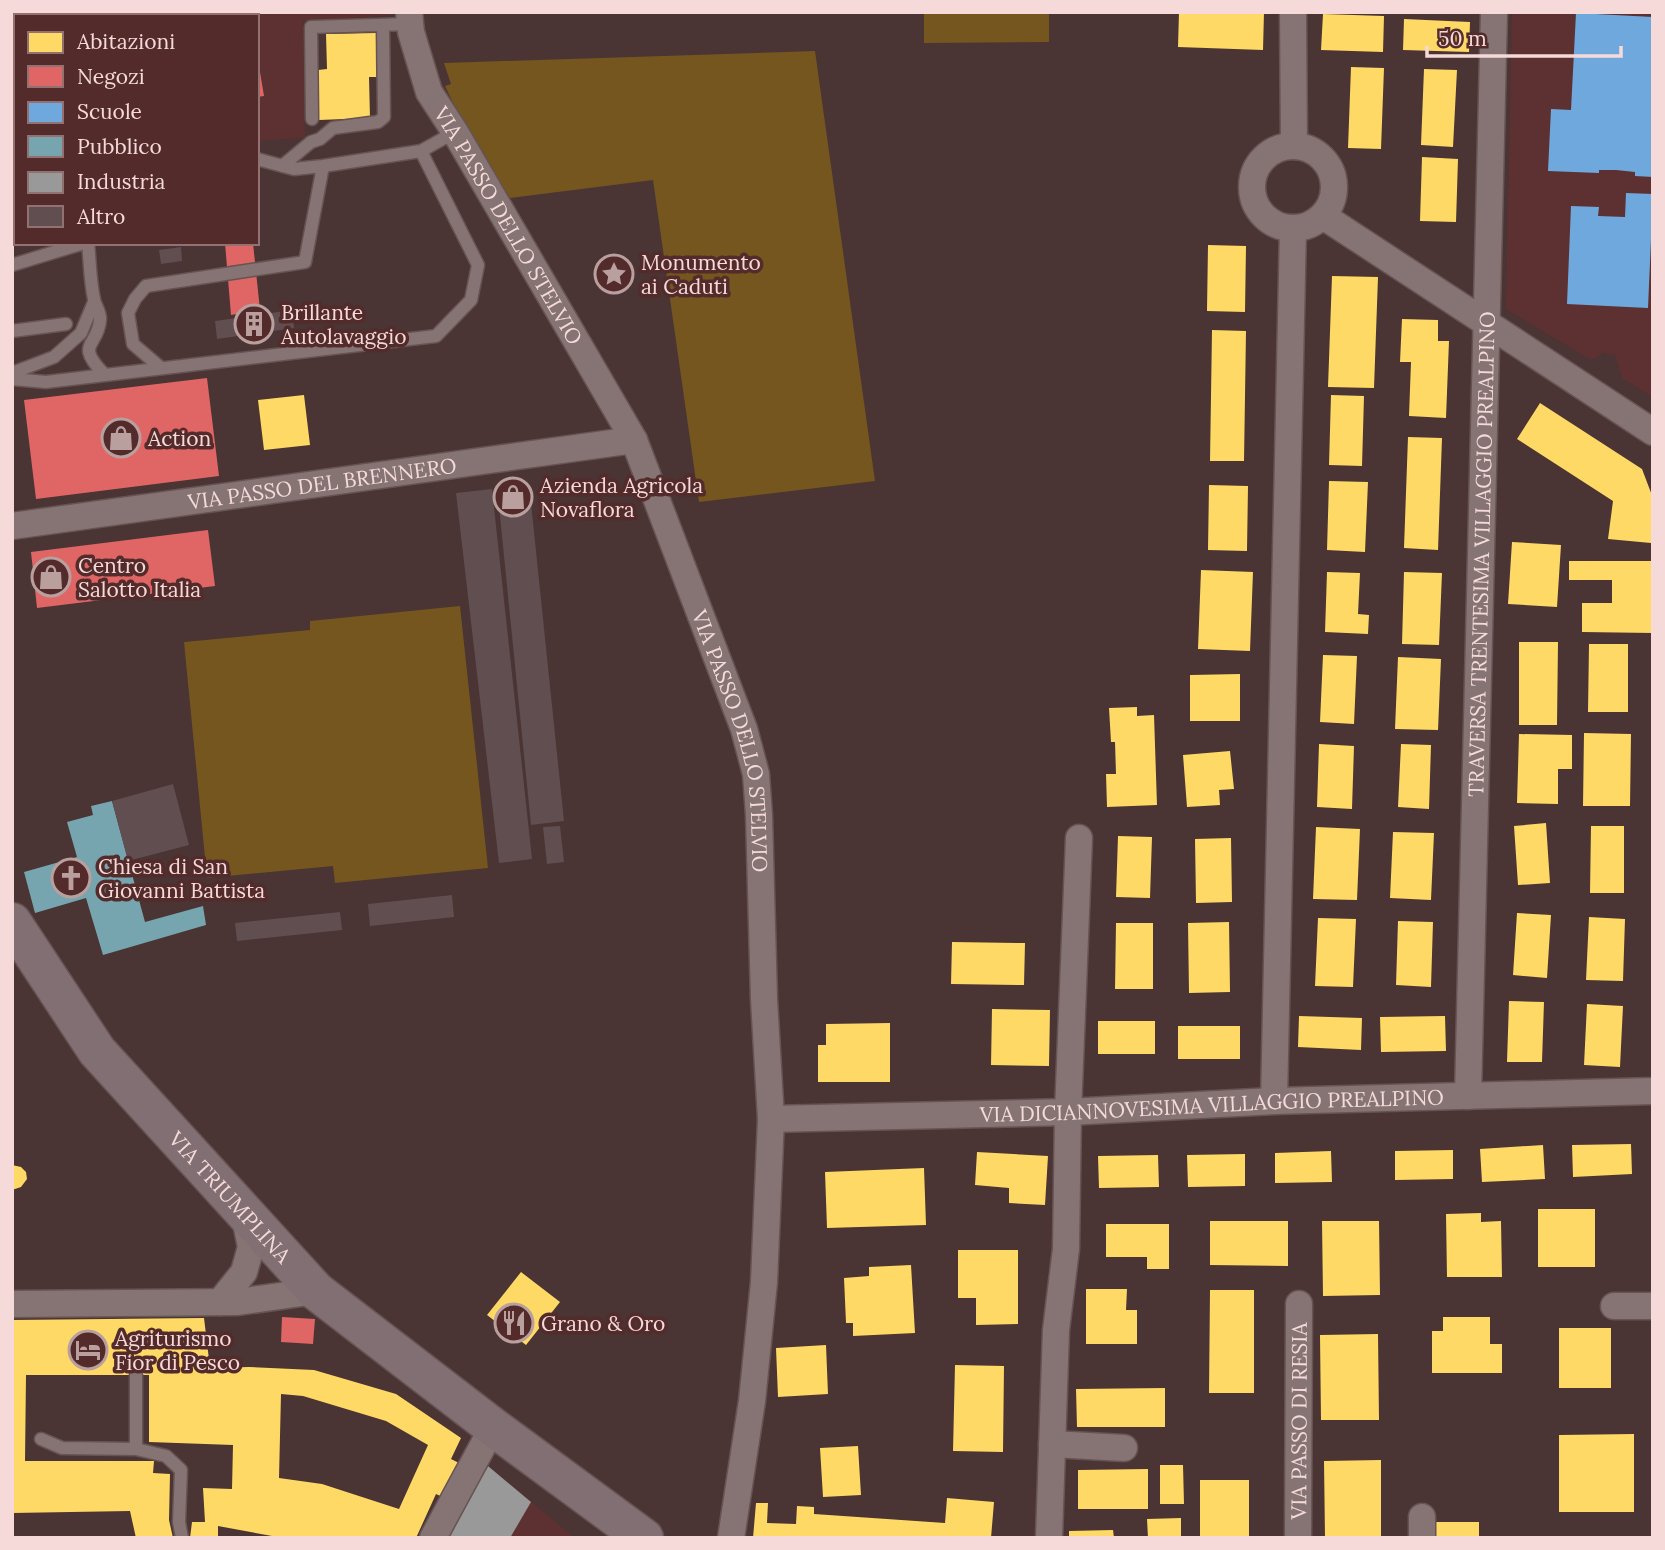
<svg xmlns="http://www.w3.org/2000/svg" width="1665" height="1550" viewBox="0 0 1665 1550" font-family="Lora,serif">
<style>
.built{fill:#5d3131}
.green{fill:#75561f}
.homes{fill:#ffd966;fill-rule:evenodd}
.shops{fill:#e06666}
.schools{fill:#6fa8dc}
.public{fill:#76a5af}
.industry{fill:#999}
.building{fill:#614e50}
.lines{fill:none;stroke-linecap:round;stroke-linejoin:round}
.service-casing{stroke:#665352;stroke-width:15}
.minor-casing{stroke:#665352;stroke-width:29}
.primary-casing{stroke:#665352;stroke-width:41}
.service{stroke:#857473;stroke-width:12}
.minor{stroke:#857473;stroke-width:26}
.primary{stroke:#816f73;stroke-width:38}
.labels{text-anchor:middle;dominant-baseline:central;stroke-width:7;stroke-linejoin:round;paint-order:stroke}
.street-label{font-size:21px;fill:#f5dad9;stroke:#532b2b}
.poi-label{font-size:21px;fill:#f5dad9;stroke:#532b2b;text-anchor:start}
</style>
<rect width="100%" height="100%" fill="#4a3434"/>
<!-- built -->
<path class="built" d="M 12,12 L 393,12 L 393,15 L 303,21 L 305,138 L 257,141 L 257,16 L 16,16 L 16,120 L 12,114 Z
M 1512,12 L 1653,12 L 1653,397 L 1622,378 L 1615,355 L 1604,353 L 1591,360 L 1506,309 Z
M 488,1466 L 575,1538 L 446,1538 Z"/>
<!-- green -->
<path class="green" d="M 924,12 L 1049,12 L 1049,42 L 924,43 Z
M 815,51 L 875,481 L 699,502 L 653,180 L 510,198 L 466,130 L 445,86 L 451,84 L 444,63 Z
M 460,606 L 488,868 L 335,883 L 333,866 L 207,878 L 184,642 L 310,630 L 310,621 Z"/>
<!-- homes -->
<path class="homes" d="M 1179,12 L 1264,12 L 1263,50 L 1178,47 Z
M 1323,14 L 1384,16 L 1383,52 L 1321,50 Z
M 1404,19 L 1470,22 L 1469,52 L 1403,50 Z
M 376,33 L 377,77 L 369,77 L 370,118 L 319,120 L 318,70 L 327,69 L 326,34 Z
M 1351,67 L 1384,68 L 1381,149 L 1348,148 Z
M 1424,69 L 1457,70 L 1453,147 L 1421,145 Z
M 1422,157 L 1458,159 L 1456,222 L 1420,221 Z
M 1208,245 L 1246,246 L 1245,312 L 1207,311 Z
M 1332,276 L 1378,277 L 1374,388 L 1328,387 Z
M 1402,319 L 1438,320 L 1438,341 L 1449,341 L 1446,418 L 1409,416 L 1411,362 L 1400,362 Z
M 1212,330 L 1246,331 L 1244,461 L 1210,461 Z
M 304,395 L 310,445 L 264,450 L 258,400 Z
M 1331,395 L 1364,396 L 1362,466 L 1329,465 Z
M 1540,403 L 1642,469 L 1653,498 L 1651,543 L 1608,539 L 1613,501 L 1517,439 Z
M 1408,437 L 1442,438 L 1438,550 L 1404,548 Z
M 1329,481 L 1368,482 L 1365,552 L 1327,550 Z
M 1209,485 L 1248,486 L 1247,551 L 1208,550 Z
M 1512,542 L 1561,545 L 1557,607 L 1508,604 Z
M 1569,561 L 1653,561 L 1653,633 L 1582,632 L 1582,603 L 1612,603 L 1612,580 L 1569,580 Z
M 1201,570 L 1253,572 L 1250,651 L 1198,649 Z
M 1327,572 L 1360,573 L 1358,614 L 1369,615 L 1368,634 L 1325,632 Z
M 1404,572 L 1442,573 L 1439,645 L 1402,644 Z
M 1519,642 L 1558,642 L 1557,725 L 1519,725 Z
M 1589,644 L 1628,644 L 1628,712 L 1588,712 Z
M 1323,655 L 1357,656 L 1354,724 L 1320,722 Z
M 1398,657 L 1441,659 L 1438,730 L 1395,729 Z
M 1240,674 L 1240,721 L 1190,721 L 1190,675 Z
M 1137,707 L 1137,716 L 1154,715 L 1157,805 L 1107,807 L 1106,774 L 1116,774 L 1115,742 L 1111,742 L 1109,708 Z
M 1584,733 L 1631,734 L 1630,806 L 1583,806 Z
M 1519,734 L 1572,735 L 1572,769 L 1558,769 L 1558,804 L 1517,803 Z
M 1319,744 L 1354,746 L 1352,809 L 1317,807 Z
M 1401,744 L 1431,745 L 1429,809 L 1398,807 Z
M 1230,751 L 1234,789 L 1219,790 L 1220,805 L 1187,807 L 1183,755 Z
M 1546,823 L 1550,883 L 1518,885 L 1514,826 Z
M 1591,826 L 1624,826 L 1624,893 L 1590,893 Z
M 1316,827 L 1360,829 L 1357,900 L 1313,899 Z
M 1393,832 L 1434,833 L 1431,900 L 1390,898 Z
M 1118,836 L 1152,837 L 1150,898 L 1116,897 Z
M 1231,838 L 1232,902 L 1196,903 L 1195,839 Z
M 1517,913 L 1551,915 L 1547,978 L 1513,975 Z
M 1589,917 L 1625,919 L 1623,981 L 1586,980 Z
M 1318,918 L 1356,919 L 1353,987 L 1315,986 Z
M 1398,921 L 1433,922 L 1431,987 L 1396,985 Z
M 1229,922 L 1230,992 L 1189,993 L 1188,923 Z
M 1116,923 L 1153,923 L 1153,989 L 1115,989 Z
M 952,942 L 1025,943 L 1024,985 L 951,984 Z
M 1509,1001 L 1544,1002 L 1542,1062 L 1507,1062 Z
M 1587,1004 L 1623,1006 L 1620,1067 L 1584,1065 Z
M 992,1009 L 1050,1010 L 1049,1066 L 991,1065 Z
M 1299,1016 L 1362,1018 L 1361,1050 L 1298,1047 Z
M 1445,1016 L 1446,1051 L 1381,1052 L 1380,1017 Z
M 1098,1021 L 1155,1021 L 1155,1054 L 1098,1054 Z
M 890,1023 L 890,1082 L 818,1082 L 818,1045 L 826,1045 L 826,1024 Z
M 1178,1026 L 1240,1026 L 1240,1059 L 1178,1059 Z
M 1631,1144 L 1632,1174 L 1573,1177 L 1572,1145 Z
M 1543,1145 L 1545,1179 L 1482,1182 L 1480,1149 Z
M 1453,1150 L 1453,1179 L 1395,1180 L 1395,1151 Z
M 1331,1151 L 1332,1182 L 1275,1183 L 1275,1153 Z
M 977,1152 L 1048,1156 L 1045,1205 L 1009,1203 L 1009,1188 L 975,1185 Z
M 1245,1154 L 1245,1186 L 1188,1187 L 1187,1155 Z
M 1158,1155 L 1159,1187 L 1099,1188 L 1098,1156 Z
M 12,1165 L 21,1167 L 26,1172 L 27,1179 L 21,1187 L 12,1190 Z
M 924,1168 L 926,1225 L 827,1228 L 825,1172 Z
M 1538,1209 L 1595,1209 L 1595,1267 L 1538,1267 Z
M 1481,1213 L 1481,1222 L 1501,1221 L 1502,1277 L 1447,1277 L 1446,1214 Z
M 1210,1221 L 1288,1221 L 1288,1266 L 1210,1265 Z
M 1322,1221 L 1379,1221 L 1380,1295 L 1323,1296 Z
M 1106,1224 L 1169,1224 L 1169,1269 L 1147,1269 L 1147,1257 L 1106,1257 Z
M 958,1250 L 1018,1250 L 1018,1324 L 976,1325 L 976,1298 L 958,1298 Z
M 911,1265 L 915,1333 L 853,1336 L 853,1323 L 846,1323 L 844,1278 L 869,1276 L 869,1267 Z
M 521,1272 L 560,1302 L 526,1345 L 487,1315 Z
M 1086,1289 L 1127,1289 L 1126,1310 L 1137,1310 L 1137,1344 L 1086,1344 Z
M 1210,1290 L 1254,1290 L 1254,1393 L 1209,1393 Z
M 1443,1317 L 1490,1317 L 1490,1344 L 1502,1344 L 1502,1373 L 1432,1373 L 1432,1331 L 1443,1331 Z
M 204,1318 L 210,1368 L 249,1367 L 314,1370 L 396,1394 L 461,1438 L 451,1459 L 465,1466 L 447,1499 L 436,1494 L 416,1538 L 283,1538 L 218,1526 L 218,1538 L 190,1538 L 192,1522 L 205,1522 L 203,1488 L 232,1489 L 233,1445 L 149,1442 L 149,1375 L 26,1375 L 25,1461 L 154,1461 L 153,1473 L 170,1474 L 169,1520 L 173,1538 L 136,1538 L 130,1511 L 12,1513 L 12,1320 ZM 281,1394 L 303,1396 L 386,1421 L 428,1445 L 399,1509 L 322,1484 L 279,1478 Z
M 1559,1328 L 1611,1328 L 1611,1388 L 1559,1388 Z
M 1378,1334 L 1379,1420 L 1321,1420 L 1320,1335 Z
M 826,1345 L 828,1394 L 778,1397 L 776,1348 Z
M 955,1365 L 1004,1366 L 1003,1452 L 953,1451 Z
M 1165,1388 L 1165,1427 L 1077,1427 L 1076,1389 Z
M 1634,1434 L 1634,1512 L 1559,1512 L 1559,1435 Z
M 858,1446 L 861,1495 L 823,1497 L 820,1448 Z
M 1381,1460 L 1381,1538 L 1325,1538 L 1324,1461 Z
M 1160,1465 L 1183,1465 L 1184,1504 L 1160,1504 Z
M 1148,1469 L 1148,1509 L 1078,1509 L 1078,1470 Z
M 1200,1480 L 1249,1480 L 1249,1538 L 1200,1538 Z
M 947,1498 L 994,1502 L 991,1538 L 753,1538 L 756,1503 L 768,1503 L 767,1523 L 796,1524 L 797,1506 L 814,1507 L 814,1514 L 945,1523 Z
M 1181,1518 L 1181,1538 L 1148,1538 L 1147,1519 Z
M 1431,1522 L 1479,1522 L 1479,1538 L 1431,1538 Z
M 1113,1530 L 1114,1538 L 1069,1538 L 1069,1531 Z"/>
<!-- shops -->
<path class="shops" d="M 12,12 L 44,12 L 44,16 L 12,17 Z
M 60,12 L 254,12 L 254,16 L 60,16 Z
M 257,54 L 264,96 L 257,97 Z
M 225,243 L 253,243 L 260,310 L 231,315 Z
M 207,378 L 219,476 L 36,499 L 24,400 Z
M 208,530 L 215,586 L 37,608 L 31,552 Z
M 282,1317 L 315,1319 L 313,1344 L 281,1342 Z"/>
<!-- schools -->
<path class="schools" d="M 1576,13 L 1653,17 L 1653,177 L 1635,176 L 1635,172 L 1616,170 L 1599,170 L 1599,173 L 1548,171 L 1551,109 L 1571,110 Z
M 1626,193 L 1653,194 L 1648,308 L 1567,304 L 1571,206 L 1599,207 L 1598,216 L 1625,217 Z"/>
<!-- public -->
<path class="public" d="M 112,801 L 145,922 L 203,906 L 206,925 L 103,955 L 86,898 L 35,913 L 24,872 L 77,857 L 67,822 L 93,815 L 91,806 Z"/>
<!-- industry -->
<path class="industry" d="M 488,1466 L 531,1502 L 510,1538 L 446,1538 Z"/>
<!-- building -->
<path class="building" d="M 181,247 L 182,261 L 161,264 L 159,250 Z
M 292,310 L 294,328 L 217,339 L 215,321 Z
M 492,489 L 532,859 L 499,863 L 456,493 Z
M 531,503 L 564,821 L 531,825 L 499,506 Z
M 173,784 L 189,845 L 128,861 L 112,801 Z
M 560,826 L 564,862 L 547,864 L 543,827 Z
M 452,895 L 454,917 L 370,926 L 368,904 Z
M 340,912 L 342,930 L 237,941 L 235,923 Z"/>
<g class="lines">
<defs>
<path id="service" d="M 312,119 L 311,27 L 410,24
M 12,145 L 16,152
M 257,159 L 294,169 L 323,166 L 421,151 L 455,132
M 282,166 L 311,142 L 320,139 L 333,128 L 378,122 L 384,117 L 383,25
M 88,243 C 90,262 90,281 94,299 C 95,306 101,312 100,320 C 98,347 74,343 104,374
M 12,265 L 84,243
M 12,331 L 66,324
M 161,368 L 133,344 L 128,313 L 135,299 L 146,286 L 305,262 L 323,166
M 12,373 L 54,357 L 81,333 L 94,302
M 12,379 L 46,382 L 436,336 L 471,300 L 478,265 L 421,151
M 136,1375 L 136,1449
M 41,1439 L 62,1448 L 136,1449 L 166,1456 L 181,1470 L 179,1522 L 182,1538"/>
<g id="minor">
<path id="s1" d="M 409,12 L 411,32 L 429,92 L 455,132 L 634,440 L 744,729 L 756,774 L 759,815 L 764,999 L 771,1119 L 764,1282 L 752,1401 L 731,1538"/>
<path d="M 1293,12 L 1294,146"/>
<circle cx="1293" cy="187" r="41"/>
<path d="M 1323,216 L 1653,432"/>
<path id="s2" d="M 12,526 L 634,440"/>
<path id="s3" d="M 1468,1096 L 1494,12"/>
<path d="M 1274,1101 L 1293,228"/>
<path id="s4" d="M 771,1119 L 1068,1112 L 1274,1101 L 1653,1091"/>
<path d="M 220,1302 L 244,1272 L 251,1247 L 244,1213"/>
<path d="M 12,1304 L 238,1302 L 316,1291"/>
<path d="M 1614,1306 L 1653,1306"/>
<path d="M 1052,1444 L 1124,1448"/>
<path d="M 1422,1517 L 1422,1538"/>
<path d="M 433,1538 L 493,1427"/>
<path d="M 1049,1538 L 1056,1330 L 1066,1249 L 1068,1112 L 1079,838"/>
<path id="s5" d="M 1298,1538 L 1299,1304"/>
</g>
<g id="primary">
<path id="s6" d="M 12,922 L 97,1051 L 316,1291 L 493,1427 L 644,1538"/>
</g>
</defs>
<!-- service casing -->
<use href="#service" class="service-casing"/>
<!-- minor casing -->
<use href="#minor" class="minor-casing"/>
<!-- primary casing -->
<use href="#primary" class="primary-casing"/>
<!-- service -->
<use href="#service" class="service"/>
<!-- minor -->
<use href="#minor" class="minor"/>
<!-- primary -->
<use href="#primary" class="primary"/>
</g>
<!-- icons -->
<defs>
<symbol id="sight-ring" viewBox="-11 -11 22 22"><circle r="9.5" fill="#532b2b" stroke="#b9a09f" stroke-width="1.5"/><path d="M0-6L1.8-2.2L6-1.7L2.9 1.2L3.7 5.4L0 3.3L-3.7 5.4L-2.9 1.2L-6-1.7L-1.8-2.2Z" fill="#b9a09f"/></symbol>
<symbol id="building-ring" viewBox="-11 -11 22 22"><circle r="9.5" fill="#532b2b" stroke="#b9a09f" stroke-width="1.5"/><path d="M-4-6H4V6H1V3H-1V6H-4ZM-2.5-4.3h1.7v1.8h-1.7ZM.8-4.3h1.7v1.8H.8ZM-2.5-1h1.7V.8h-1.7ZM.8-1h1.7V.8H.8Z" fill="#b9a09f"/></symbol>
<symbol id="shop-ring" viewBox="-11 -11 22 22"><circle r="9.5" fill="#532b2b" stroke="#b9a09f" stroke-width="1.5"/><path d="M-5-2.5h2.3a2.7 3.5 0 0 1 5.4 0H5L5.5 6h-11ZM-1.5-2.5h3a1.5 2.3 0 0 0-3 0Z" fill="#b9a09f"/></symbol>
<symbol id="church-ring" viewBox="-11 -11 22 22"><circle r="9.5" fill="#532b2b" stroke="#b9a09f" stroke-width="1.5"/><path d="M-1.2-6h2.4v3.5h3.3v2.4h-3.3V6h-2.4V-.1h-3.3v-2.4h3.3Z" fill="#b9a09f"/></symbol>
<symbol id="restaurant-ring" viewBox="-11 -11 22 22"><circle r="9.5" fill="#532b2b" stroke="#b9a09f" stroke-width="1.5"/><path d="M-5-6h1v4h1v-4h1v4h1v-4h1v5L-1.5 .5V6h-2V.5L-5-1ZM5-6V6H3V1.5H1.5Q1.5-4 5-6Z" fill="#b9a09f"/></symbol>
<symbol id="hotel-ring" viewBox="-11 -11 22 22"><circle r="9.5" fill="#532b2b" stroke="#b9a09f" stroke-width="1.5"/><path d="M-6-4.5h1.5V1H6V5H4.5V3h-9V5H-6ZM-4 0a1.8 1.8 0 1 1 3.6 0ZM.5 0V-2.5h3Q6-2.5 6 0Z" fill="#b9a09f"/></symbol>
</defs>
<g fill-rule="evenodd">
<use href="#sight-ring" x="592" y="252" width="44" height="44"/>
<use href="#building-ring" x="232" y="302" width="44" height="44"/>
<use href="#shop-ring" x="99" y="416" width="44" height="44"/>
<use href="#shop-ring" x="491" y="475" width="44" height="44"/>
<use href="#shop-ring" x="29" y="555" width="44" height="44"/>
<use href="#church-ring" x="49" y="856" width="44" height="44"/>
<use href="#restaurant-ring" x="492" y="1301" width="44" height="44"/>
<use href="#hotel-ring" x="66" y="1328" width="44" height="44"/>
</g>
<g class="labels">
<!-- street labels -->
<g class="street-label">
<text stroke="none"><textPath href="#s1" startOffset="238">VIA PASSO DELLO STELVIO</textPath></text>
<text stroke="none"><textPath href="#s2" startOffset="313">VIA PASSO DEL BRENNERO</textPath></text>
<text stroke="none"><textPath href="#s3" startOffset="542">TRAVERSA TRENTESIMA VILLAGGIO PREALPINO</textPath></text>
<text stroke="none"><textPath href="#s1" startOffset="805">VIA PASSO DELLO STELVIO</textPath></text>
<text stroke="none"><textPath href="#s4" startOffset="441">VIA DICIANNOVESIMA VILLAGGIO PREALPINO</textPath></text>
<text stroke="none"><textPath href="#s6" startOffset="352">VIA TRIUMPLINA</textPath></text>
<text stroke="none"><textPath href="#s5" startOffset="117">VIA PASSO DI RESIA</textPath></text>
</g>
<!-- poi labels -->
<g class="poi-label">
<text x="641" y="262">Monumento<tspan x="641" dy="24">ai Caduti</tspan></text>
<text x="281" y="312">Brillante<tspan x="281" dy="24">Autolavaggio</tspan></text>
<text x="148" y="438">Action</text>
<text x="540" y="485">Azienda Agricola<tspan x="540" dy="24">Novaflora</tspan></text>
<text x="78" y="565">Centro<tspan x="78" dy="24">Salotto Italia</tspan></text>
<text x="98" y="866">Chiesa di San<tspan x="98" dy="24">Giovanni Battista</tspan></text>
<text x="541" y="1323">Grano &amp; Oro</text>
<text x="115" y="1338">Agriturismo<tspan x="115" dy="24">Fior di Pesco</tspan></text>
</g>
</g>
<!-- border -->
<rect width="1665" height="1550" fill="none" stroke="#f5dad9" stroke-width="28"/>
<!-- legend -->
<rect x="14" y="14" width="245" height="231" fill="#532b2b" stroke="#947171" stroke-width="2"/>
<rect x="28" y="32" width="35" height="21" fill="#ffd966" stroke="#947171" stroke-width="2"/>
<text x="77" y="49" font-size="21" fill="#f5dad9">Abitazioni</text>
<rect x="28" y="66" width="35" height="21" fill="#e06666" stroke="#947171" stroke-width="2"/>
<text x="77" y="84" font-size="21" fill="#f5dad9">Negozi</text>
<rect x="28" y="102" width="35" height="21" fill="#6fa8dc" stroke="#947171" stroke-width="2"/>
<text x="77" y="119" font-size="21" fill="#f5dad9">Scuole</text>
<rect x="28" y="136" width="35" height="21" fill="#76a5af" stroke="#947171" stroke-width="2"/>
<text x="77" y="154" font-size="21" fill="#f5dad9">Pubblico</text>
<rect x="28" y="172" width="35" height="21" fill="#999999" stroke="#947171" stroke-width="2"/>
<text x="77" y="189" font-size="21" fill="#f5dad9">Industria</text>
<rect x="28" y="206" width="35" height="21" fill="#614e50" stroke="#947171" stroke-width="2"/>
<text x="77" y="224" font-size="21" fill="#f5dad9">Altro</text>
<!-- scale -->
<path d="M1427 46v10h194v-10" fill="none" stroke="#f5dad9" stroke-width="3.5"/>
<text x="1438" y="46" font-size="21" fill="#f5dad9" stroke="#532b2b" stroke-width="5" paint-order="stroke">50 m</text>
</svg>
